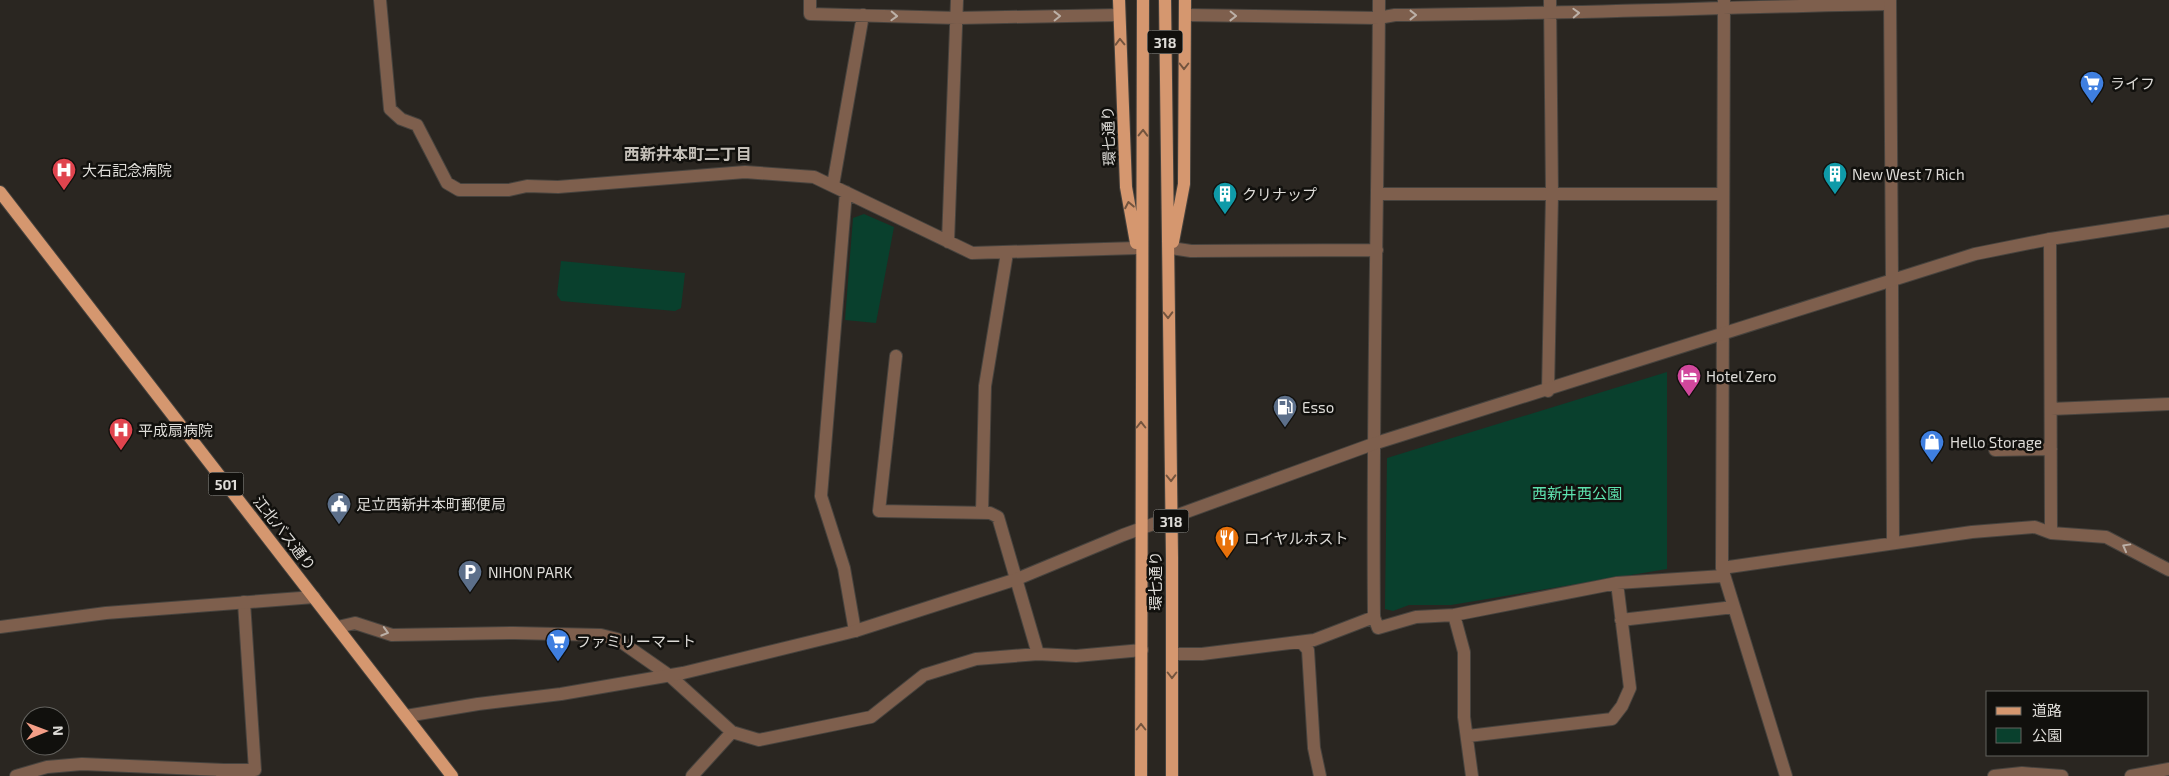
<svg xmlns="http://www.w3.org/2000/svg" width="2169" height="776" viewBox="0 0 2169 776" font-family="'Exo 2','Noto Sans JP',sans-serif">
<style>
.green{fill:#09402d}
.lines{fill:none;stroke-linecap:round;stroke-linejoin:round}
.minor-casing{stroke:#47433e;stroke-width:14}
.tertiary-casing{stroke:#47433e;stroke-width:14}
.primary-casing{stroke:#47433e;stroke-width:14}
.minor{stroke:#7e5f4d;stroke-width:12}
.tertiary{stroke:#7e5f4d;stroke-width:12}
.primary{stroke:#d5976f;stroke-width:12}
.oneway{stroke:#bcb0a7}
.oneway2{stroke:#73543e}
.labels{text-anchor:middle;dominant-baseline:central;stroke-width:5;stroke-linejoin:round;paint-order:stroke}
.shield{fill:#11100d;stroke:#a09f9b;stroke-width:1}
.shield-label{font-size:14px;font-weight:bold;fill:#dedcd8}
.poi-label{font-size:15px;fill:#dedcd8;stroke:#11100d;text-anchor:start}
.street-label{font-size:15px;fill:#dedcd8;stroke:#11100d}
.park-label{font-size:15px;fill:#5ee3af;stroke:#11100d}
.neighbourhood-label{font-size:16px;font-weight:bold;fill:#c5c0b9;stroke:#11100d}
</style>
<rect width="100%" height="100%" fill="#2a2621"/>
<!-- green -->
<path class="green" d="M 864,214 L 894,227 L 876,323 L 845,320 L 853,218 Z
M 561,261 L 685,273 L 681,308 L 675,311 L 561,301 L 557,295 Z
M 1667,372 L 1667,569 L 1451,605 L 1409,605 L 1393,611 L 1385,609 L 1387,458 Z"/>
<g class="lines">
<defs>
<path id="minor" d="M 380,0 L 390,109 L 401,119 L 417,125 L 447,183 L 459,190 L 509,190 L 527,186 L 558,187 L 745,172 L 814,177 L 972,253 L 1137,248
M 810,0 L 810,14 L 957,18 L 1119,15
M 1379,0 C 1378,206 1372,411 1374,617 L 1378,628 L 1416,617 L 1454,615 L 1617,583 L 1723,576
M 1724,0 L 1722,568 L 1786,776
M 1185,15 L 1378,18 L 1395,15 C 1560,14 1725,7 1890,4
M 833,185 L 863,15
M 846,192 L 821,496 L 844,568 L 855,631
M 1378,194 L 1723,194
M 2050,239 L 2051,533
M 948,242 L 957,0
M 1171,248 L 1191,251 L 1377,250
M 1892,281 L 1893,542
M 896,356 L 879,511 L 990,513 L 998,517 L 1038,654
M 1548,391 L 1552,195 L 1550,0
M 2051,409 L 2169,404
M 1995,450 L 2051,449
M 982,513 L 985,386 L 1007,253
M 1722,568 L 1972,532 L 2035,527 L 2051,533 L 2106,537 L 2169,570
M 1454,615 L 1464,652 L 1464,717 L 1472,776
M 1621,620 L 1734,607
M 338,627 L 355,623 L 392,635 L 514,633 L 601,635 L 617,639 L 670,676 L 732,732 L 759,740 L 871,717 L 924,675 L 976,659 L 1038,654 L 1076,656 L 1142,650
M 1301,642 L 1308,650 L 1314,748 L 1320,776
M 1172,654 L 1202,654 L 1314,640 L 1374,617
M 1468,736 L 1612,719 L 1622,706 L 1630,688 L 1617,583
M 16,776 L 47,767 L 82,764 L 224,770
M 222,776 L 224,770 L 255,770 L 244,602
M 692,776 L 732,732
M 1994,776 L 2022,773 L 2062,776
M 2131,776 L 2169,769"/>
<path id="tertiary" d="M 1890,0 L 1892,281
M 0,627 L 106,613 L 314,597
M 406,716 L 478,704 L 561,694 L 683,673 L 855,631 L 1017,579 L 1123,535 L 1373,444 L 1975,254 L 2050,239 L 2169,221"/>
<path id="primary" d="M 1119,0 L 1126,187 L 1136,243
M 1165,0 L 1172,557 L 1172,776
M 0,192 L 452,776
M 1173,242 L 1184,184 L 1185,0
M 1141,776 L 1143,0"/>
</defs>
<!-- minor casing -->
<use href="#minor" class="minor-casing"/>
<!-- tertiary casing -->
<use href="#tertiary" class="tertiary-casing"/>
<!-- primary casing -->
<use href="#primary" class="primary-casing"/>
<!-- minor -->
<use href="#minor" class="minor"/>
<!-- tertiary -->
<use href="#tertiary" class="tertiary"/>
<!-- primary -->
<use href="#primary" class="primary"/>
</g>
<!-- one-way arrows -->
<defs><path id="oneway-chevron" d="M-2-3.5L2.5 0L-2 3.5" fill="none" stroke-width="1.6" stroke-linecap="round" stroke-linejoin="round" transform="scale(1.25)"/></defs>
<g class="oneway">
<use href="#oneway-chevron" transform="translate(1576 13) rotate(-2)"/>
<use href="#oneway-chevron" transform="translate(1413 15)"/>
<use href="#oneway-chevron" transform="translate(894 16) rotate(2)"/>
<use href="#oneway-chevron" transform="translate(1057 16) rotate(-1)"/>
<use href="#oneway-chevron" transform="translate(1233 16) rotate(1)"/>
<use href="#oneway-chevron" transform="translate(2126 547) rotate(-151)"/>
<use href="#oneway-chevron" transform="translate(385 632) rotate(16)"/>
</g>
<g class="oneway2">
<use href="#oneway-chevron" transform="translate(1120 42) rotate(-92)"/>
<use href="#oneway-chevron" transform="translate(1184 66) rotate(90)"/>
<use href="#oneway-chevron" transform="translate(1143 133) rotate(-89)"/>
<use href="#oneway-chevron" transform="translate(1129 205) rotate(-101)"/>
<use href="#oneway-chevron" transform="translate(1168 315) rotate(89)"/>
<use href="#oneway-chevron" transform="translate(1141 425) rotate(-90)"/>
<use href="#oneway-chevron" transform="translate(1171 478) rotate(89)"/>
<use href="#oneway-chevron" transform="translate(1172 675) rotate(90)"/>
<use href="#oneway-chevron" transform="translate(1141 727) rotate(-90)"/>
</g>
<!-- icons -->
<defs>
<symbol id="supermarket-pin" viewBox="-11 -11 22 30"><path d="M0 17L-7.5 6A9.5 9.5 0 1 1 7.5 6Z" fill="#3f7fe0" stroke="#11100d"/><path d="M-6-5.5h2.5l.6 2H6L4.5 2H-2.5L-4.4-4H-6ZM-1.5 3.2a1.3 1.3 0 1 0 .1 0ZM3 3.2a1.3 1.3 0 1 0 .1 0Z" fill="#fff"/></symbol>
<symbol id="hospital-pin" viewBox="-11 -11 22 30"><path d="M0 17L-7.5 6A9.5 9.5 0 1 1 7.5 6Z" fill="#e0444e" stroke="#11100d"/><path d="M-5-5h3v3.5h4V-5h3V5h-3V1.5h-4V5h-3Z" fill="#fff"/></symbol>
<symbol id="building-pin" viewBox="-11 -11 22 30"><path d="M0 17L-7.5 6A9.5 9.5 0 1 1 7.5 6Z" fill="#0f9aa8" stroke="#11100d"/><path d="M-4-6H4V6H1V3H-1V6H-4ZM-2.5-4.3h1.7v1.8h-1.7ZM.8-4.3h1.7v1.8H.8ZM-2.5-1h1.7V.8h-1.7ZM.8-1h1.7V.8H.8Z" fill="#fff"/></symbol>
<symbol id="hotel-pin" viewBox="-11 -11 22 30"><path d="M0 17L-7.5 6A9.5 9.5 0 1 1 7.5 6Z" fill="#d1479c" stroke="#11100d"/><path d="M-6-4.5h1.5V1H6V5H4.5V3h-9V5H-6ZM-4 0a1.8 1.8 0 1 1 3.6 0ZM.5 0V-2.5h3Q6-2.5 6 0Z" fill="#fff"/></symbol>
<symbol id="fuel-pin" viewBox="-11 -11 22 30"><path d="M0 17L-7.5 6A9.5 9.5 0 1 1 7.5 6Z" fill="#5c6f8a" stroke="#11100d"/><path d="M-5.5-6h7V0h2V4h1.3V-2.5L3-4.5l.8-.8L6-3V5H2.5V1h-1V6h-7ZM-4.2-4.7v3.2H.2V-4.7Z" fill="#fff"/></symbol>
<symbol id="shop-pin" viewBox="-11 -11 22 30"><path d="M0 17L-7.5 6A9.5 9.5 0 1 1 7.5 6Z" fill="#3f7fe0" stroke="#11100d"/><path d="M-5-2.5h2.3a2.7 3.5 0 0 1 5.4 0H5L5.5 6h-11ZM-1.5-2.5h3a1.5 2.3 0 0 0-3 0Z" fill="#fff"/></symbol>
<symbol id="civic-pin" viewBox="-11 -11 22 30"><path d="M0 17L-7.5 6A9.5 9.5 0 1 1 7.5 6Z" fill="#5c6f8a" stroke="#11100d"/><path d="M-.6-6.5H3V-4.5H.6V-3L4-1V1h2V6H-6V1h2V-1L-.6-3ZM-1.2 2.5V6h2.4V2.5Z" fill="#fff"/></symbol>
<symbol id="restaurant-pin" viewBox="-11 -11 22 30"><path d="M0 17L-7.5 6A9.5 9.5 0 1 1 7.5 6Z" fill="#e8710a" stroke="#11100d"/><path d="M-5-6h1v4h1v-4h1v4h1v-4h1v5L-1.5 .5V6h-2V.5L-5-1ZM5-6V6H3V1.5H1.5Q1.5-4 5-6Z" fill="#fff"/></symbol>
<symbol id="parking-pin" viewBox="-11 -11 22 30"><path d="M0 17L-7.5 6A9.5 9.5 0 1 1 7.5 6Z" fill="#5c6f8a" stroke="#11100d"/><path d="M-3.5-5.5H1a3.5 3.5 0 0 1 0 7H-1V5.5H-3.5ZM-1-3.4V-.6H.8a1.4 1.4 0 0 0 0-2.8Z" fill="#fff"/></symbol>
</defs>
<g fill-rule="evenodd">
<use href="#supermarket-pin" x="2078" y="69" width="28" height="38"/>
<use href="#hospital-pin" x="50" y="156" width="28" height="38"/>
<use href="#building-pin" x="1821" y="160" width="28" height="38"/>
<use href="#building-pin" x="1211" y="180" width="28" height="38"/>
<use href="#hotel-pin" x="1675" y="362" width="28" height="38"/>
<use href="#fuel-pin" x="1271" y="393" width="28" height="38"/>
<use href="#hospital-pin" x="107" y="416" width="28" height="38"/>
<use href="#shop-pin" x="1918" y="428" width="28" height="38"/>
<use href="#civic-pin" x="325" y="490" width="28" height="38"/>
<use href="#restaurant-pin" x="1213" y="524" width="28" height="38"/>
<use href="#parking-pin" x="456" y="558" width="28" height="38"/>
<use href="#supermarket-pin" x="544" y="627" width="28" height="38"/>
</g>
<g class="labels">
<!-- shield labels -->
<g class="shield">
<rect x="1147.5" y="30.5" width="35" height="23" rx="4"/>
<rect x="208.5" y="472.5" width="35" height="23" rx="4"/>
<rect x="1153.5" y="509.5" width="35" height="23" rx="4"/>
</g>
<g class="shield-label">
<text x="1165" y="42">318</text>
<text x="226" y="484">501</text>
<text x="1171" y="521">318</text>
</g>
<!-- poi labels -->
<g class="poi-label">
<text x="2110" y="83">ライフ</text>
<text x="82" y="170">大石記念病院</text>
<text x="1852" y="174">New West 7 Rich</text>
<text x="1242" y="194">クリナップ</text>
<text x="1706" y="376">Hotel Zero</text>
<text x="1302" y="407">Esso</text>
<text x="138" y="430">平成扇病院</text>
<text x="1950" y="442">Hello Storage</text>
<text x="356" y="504">足立西新井本町郵便局</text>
<text x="1244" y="538">ロイヤルホスト</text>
<text x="488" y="572">NIHON PARK</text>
<text x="576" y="641">ファミリーマート</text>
</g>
<!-- street labels -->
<g class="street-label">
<text transform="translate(1108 136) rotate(-92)">環七通り</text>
<text transform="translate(285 533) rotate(52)">江北バス通り</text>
<text transform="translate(1155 581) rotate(-90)">環七通り</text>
</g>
<!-- park labels -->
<g class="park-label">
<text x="1577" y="493">西新井西公園</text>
</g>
<!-- neighbourhood labels -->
<g class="neighbourhood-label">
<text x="688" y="153">西新井本町二丁目</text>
</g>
</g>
<!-- legend -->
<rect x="1986" y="691" width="162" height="65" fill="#11100d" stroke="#63625e"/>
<rect x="1996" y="707" width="25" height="8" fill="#d5976f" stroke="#63625e"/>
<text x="2032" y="716" font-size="15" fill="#dedcd8">道路</text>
<rect x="1996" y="728" width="25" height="15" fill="#09402d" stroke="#63625e"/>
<text x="2032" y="741" font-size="15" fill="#dedcd8">公園</text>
<!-- north arrow -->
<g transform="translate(45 731) rotate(89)"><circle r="24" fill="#11100d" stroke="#63625e"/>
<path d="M0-4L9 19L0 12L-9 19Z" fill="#f49e87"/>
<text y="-8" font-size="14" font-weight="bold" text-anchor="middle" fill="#dedcd8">N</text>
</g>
</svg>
